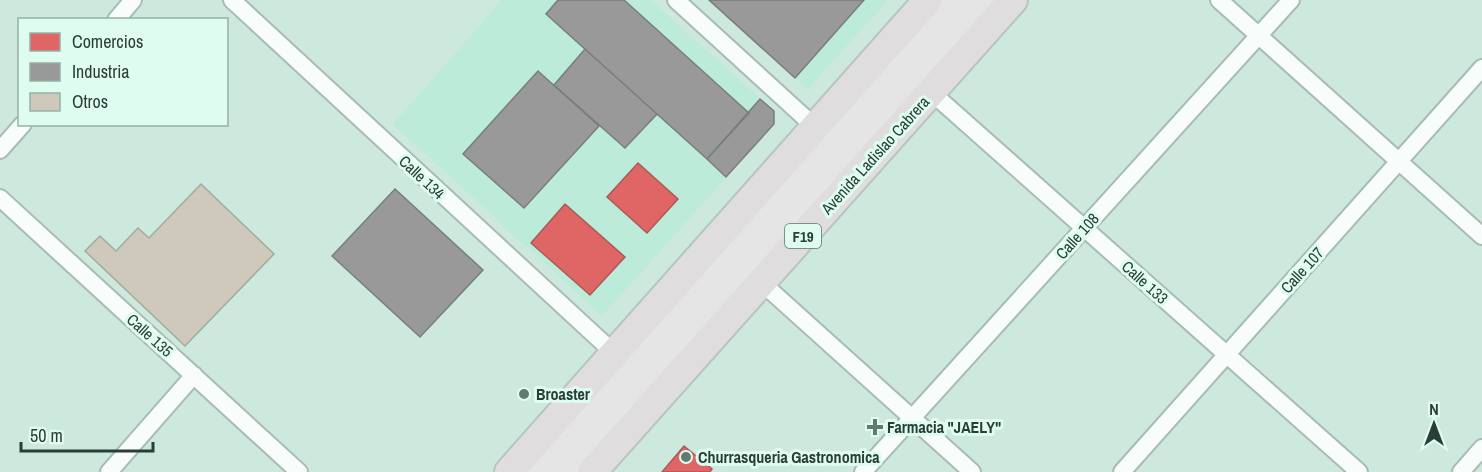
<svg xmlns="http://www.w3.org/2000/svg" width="1482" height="472" viewBox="0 0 1482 472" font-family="'Archivo Narrow',sans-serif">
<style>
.built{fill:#bdebd9}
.shops{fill:#e06666;stroke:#a95a58;stroke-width:1.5}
.industry{fill:#999;stroke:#777e7b;stroke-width:1.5}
.building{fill:#cec9ba;stroke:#a4a9a0;stroke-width:1.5}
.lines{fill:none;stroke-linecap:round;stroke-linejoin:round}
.minor-casing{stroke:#a6bcb4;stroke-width:20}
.primary-casing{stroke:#b6c5c0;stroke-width:30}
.trunk-casing{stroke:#b6c5c0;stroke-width:32}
.minor{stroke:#f8fcfa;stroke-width:16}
.primary{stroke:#e5e5e5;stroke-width:27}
.trunk{stroke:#dfddde;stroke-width:28}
.poi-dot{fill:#627a71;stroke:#defdf0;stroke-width:2}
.labels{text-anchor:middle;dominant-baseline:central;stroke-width:6;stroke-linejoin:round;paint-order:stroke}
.shield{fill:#defdf0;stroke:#5f776e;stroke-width:1.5}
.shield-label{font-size:15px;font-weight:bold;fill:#293e36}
.street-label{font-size:16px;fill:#293e36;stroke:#defdf0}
.poi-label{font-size:16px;font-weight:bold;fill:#293e36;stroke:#defdf0;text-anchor:start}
</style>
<rect width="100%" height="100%" fill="#cde9de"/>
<!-- built -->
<path class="built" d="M 502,0 L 651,0 L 774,111 L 774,124 L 602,316 L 393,124 Z
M 709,0 L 888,0 L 808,89 Z"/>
<!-- shops -->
<path class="shops" d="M 638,163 L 678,199 L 647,233 L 607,197 Z
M 565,204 L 625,257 L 590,295 L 531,243 Z
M 684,446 L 712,469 L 710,472 L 662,472 Z"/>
<!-- industry -->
<path class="industry" d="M 558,0 L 624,0 L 749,113 L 707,159 L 546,14 Z
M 709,0 L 864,0 L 795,78 Z
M 585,49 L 657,114 L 625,148 L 554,85 Z
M 538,71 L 599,126 L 524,208 L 463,154 Z
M 760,99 L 774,111 L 774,124 L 726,177 L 707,159 Z
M 395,189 L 483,270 L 420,337 L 332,256 Z"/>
<!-- building -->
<path class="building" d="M 201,184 L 274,254 L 185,346 L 85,251 L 100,236 L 116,251 L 138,228 L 149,238 Z"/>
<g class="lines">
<defs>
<path id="minor" d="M 232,0 L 614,353
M 676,0 L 815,127
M 1219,0 L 1482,236
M 116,20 L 133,0
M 931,92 L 1359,472
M 0,150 L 23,124
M 0,198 L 299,472
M 761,282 L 972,472
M 109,472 L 194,375
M 863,472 L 1291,0
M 1122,472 L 1482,68
M 1461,472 L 1482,448"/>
<path id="primary" d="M 536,472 L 957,0
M 566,472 L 985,0"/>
<path id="trunk" d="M 509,472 L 928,0
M 592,472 L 1013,0"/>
</defs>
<!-- minor casing -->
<use href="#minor" class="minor-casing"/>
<!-- primary casing -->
<use href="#primary" class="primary-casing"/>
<!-- trunk casing -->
<use href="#trunk" class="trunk-casing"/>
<!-- minor -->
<use href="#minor" class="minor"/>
<!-- primary -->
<use href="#primary" class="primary"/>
<!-- trunk -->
<use href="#trunk" class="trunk"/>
</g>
<!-- markers -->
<g class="poi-dot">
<circle cx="524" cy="394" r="6"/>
<path d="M872 418h6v6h6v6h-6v6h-6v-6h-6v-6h6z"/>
<circle cx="686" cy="457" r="6"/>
</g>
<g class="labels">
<!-- shield labels -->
<rect class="shield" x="785" y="224" width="36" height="24" rx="4.5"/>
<g class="shield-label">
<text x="803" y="236">F19</text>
</g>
<!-- street labels -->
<g class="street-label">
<text transform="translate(875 155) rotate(-48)">Avenida Ladislao Cabrera</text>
<text transform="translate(422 177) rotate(43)">Calle 134</text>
<text transform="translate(1077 236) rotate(-48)">Calle 108</text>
<text transform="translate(1302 270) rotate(-48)">Calle 107</text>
<text transform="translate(1145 282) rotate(42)">Calle 133</text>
<text transform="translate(150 335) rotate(42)">Calle 135</text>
</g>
<!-- poi labels -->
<g class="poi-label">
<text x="536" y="394">Broaster</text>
<text x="887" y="427">Farmacia "JAELY"</text>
<text x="698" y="457">Churrasqueria Gastronomica</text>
</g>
</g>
<!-- legend -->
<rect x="18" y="18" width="210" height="108" fill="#defdf0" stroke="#96b1a6" stroke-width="1.5"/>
<rect x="30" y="33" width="30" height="18" fill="#e06666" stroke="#96b1a6" stroke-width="1.5"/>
<text x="72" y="48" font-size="18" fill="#293e36">Comercios</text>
<rect x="30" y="63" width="30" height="18" fill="#999999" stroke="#96b1a6" stroke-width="1.5"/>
<text x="72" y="78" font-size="18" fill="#293e36">Industria</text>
<rect x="30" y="93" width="30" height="18" fill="#cec9ba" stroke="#96b1a6" stroke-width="1.5"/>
<text x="72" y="108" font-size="18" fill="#293e36">Otros</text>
<!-- north arrow -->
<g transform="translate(1434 424)" stroke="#defdf0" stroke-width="4.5" paint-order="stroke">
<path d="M0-4.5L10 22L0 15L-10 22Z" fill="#293e36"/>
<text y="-9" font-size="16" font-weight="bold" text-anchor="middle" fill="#293e36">N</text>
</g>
<!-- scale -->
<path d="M21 442v9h132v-9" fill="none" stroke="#293e36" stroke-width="3"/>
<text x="30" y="442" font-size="18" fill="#293e36" stroke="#defdf0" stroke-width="4.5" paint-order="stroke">50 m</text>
</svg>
